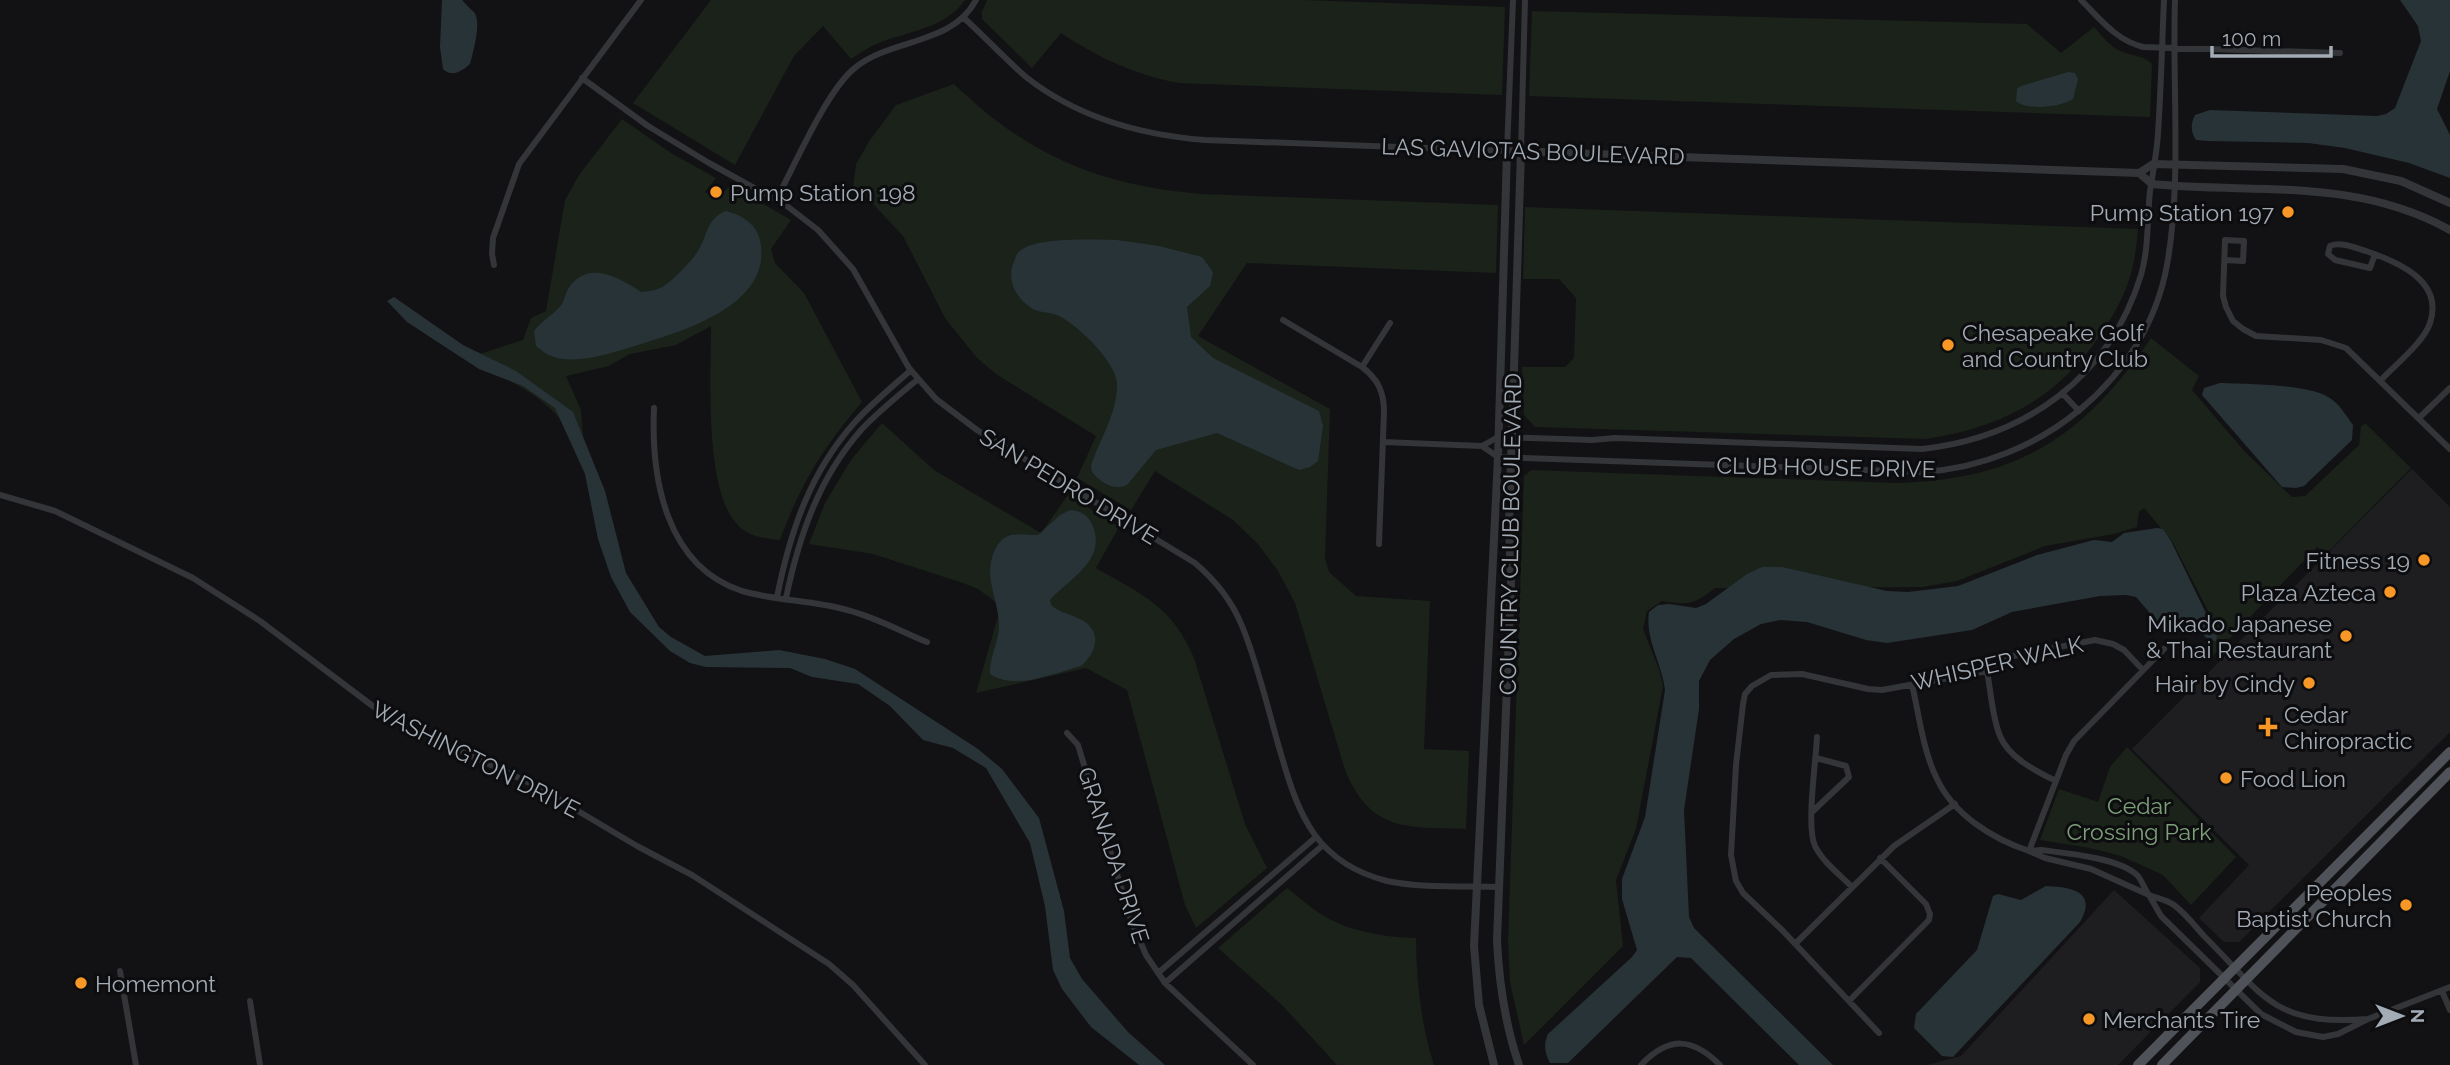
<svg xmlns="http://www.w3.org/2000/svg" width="2450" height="1065" viewBox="0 0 2450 1065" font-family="Raleway,sans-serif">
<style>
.built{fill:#1e1e21}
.green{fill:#1a221a}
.water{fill:#283338}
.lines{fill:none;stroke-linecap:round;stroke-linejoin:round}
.minor{stroke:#333539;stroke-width:6}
.tertiary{stroke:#333539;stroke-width:8}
.primary{stroke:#4f5258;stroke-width:10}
.poi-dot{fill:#f79726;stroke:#0d0d0f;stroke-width:2.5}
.labels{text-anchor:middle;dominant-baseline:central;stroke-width:6;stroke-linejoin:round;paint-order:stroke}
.street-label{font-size:23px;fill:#a3abb5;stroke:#0d0d0f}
.poi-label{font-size:23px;fill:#a3abb5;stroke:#0d0d0f;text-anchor:start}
.park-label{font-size:23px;fill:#7ca179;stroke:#0d0d0f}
</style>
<rect width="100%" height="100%" fill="#121214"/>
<!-- built -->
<path class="built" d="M 2412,469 L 2450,507 L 2450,732 L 2239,942 L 2224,942 L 2199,918 L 2249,865 L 2132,749 Z
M 2114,890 L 2200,968 L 2200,982 L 2118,1065 L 1927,1065 L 1961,1056 Z"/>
<!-- green -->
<path class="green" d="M 711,0 L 965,0 C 946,28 909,31 879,43 C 869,47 860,53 851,59 L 823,26 L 794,56 L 735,165 L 633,103 Z
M 987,0 L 1304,0 L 1505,7 L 1502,95 L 1179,83 C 1135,75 1097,57 1061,33 L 1032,68 L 982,19 L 982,12 Z
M 1532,11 L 2027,24 L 2061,53 L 2094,27 C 2101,34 2107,43 2115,48 C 2126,56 2143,54 2152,64 L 2150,117 L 1529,96 Z
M 954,84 C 1029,156 1098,185 1201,194 L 1498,205 L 1496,273 L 1247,263 L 1198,336 L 1330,409 L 1325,558 L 1329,572 L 1356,596 L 1430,601 L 1424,749 L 1469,751 L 1466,829 C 1408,827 1371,833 1345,770 L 1295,603 L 1278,571 L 1258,544 L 1233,520 L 1155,471 L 1131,510 L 1077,478 L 1096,436 L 996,374 L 977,358 L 945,318 L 903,236 L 858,188 L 852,194 L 856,164 L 870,140 L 896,105 Z
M 622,119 L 671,153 L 716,178 L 705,192 L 718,199 L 730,185 L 791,220 L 771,249 L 775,263 L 804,293 L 862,402 C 823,448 801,483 780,540 C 764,538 747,537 736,523 C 704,487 711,375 711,326 L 676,345 L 630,354 L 609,366 L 566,376 L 581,410 L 585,465 C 577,450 570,431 559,418 C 539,392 497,376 470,357 L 523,340 L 531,318 L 546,311 L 565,200 L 579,175 Z
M 1525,207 L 2138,229 C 2137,239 2136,251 2134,261 C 2129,288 2116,312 2101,334 C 2057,399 2002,427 1926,439 L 1535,427 L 1524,415 L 1522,367 L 1565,367 L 1574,358 L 1576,298 L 1559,279 L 1523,279 Z
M 2151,338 L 2199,376 L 2192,390 L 2246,453 L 2292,497 L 2305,496 L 2359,445 L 2361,427 L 2365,423 L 2411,468 L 2326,554 L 2317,547 L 2210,659 L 2202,646 L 2218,630 L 2172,541 L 2144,508 L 2139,512 L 2137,527 L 2114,534 L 2045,546 L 1957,581 L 1923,587 L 1715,588 C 1694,605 1689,605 1662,601 L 1647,611 L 1643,629 L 1659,669 L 1663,686 L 1636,829 L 1616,880 L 1623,946 L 1524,1045 L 1510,982 L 1508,941 L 1524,476 L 1531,470 L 1895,483 C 2017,480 2083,438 2151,338 Z
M 882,423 L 934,470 L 1041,533 L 1068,495 L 1119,527 L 1096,568 C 1143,595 1172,606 1194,658 L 1245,824 L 1267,868 L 1196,928 L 1185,905 L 1127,690 L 1086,668 L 976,693 L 1001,606 L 978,589 L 963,583 L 873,554 L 809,544 L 825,503 L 851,460 Z
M 2127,747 L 2236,857 L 2191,905 L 2163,875 L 2121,856 L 2090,848 L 2040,840 L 2059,789 L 2098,802 L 2110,767 Z
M 1287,888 C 1299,897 1310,907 1322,915 C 1351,932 1384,937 1416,938 C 1416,981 1421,1024 1434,1065 L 1337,1065 L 1282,1005 L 1218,948 Z"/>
<!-- water -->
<path class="water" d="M 442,0 L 462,0 C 466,4 470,9 474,12 C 482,22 473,52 470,64 C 462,71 452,78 443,69 L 440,47 Z
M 2400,0 L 2450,0 L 2450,71 L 2437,109 L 2450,135 L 2450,178 L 2409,163 L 2345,148 L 2308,143 L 2208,141 L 2196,140 C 2190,131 2191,123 2195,115 L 2210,110 L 2377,116 L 2386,114 L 2395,108 L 2421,41 L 2418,26 Z
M 2068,72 L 2075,73 L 2078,79 L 2073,99 C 2061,107 2027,111 2016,101 L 2017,89 L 2021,86 Z
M 726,211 C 741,215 756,223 760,240 C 774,305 683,331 638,345 C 614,352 574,367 549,355 C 545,353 540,349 536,346 L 534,331 C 542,320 554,315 562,304 C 565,299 565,294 568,289 C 587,259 619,277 641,292 C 647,291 653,291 658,289 C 668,286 692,261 698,251 C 708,235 706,219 726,211 Z
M 1117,240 L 1159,246 L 1202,257 L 1213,272 L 1210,286 L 1187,307 L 1191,337 L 1213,358 L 1319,411 L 1323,426 L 1318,461 L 1310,467 L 1299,470 L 1217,433 L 1156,450 L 1127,485 C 1114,491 1101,483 1092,472 L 1091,466 C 1099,440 1118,412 1117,384 C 1117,363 1078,325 1059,316 C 1051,312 1041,313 1033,309 C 1017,299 1007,283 1013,264 C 1015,261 1015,257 1017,254 C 1030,236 1095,240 1117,240 Z
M 394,297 L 463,345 L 516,371 L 573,412 L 605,491 L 626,573 L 659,627 L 671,637 L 705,656 L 779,650 L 825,659 L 855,669 L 978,749 L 1002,769 L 1039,818 L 1064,911 L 1070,958 L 1082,979 L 1128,1032 L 1165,1065 L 1139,1065 L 1091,1027 L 1062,989 L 1053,970 L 1045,906 L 1030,843 L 986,768 L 953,748 L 923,740 L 890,706 L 858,684 L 812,677 L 790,668 L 706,667 L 690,663 L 670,651 L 630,612 L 611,577 L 598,539 L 585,474 L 555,408 L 523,386 L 479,369 L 407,322 L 387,301 Z
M 2220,383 C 2245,384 2308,384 2328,397 C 2339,403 2345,414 2353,425 L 2352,440 L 2304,486 L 2296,488 L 2282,487 L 2202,395 L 2204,388 Z
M 1070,510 C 1079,510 1088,515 1092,524 C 1108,560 1070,578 1050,600 L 1051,605 C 1060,613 1071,614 1082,620 C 1103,632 1096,653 1081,666 C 1054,673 1015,691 990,674 C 989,658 999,642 999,626 C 999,599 982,576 995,550 C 998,543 1003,537 1011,535 C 1019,534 1030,535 1038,535 L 1060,515 Z
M 2157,528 L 2163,529 L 2171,541 L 2217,636 L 2216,641 L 2209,640 L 2202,634 L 2173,632 L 2162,627 L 2136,597 L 2126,595 L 2100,596 L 2012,612 L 1972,630 L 1887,643 L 1866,640 L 1807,622 L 1780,620 L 1761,624 L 1734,639 L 1710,660 L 1699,681 L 1699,709 L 1684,810 L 1689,917 L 1694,928 L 1833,1065 L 1799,1065 L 1691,958 L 1677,957 L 1568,1063 L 1550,1063 C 1545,1053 1543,1045 1548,1034 L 1632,957 L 1637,950 L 1622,899 L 1622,879 L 1645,817 L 1665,690 C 1662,663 1645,640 1649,612 L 1658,605 L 1669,604 L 1696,608 L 1706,604 L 1747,574 L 1762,567 L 1782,567 L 1887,591 L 1908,592 L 1958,586 L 2037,555 L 2094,540 L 2112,542 L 2124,533 Z
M 2046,886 C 2070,887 2098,891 2080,922 L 1953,1057 L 1942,1056 L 1914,1028 L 1916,1014 L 1977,950 L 1993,896 L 1998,894 L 2021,900 Z"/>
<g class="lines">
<!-- minor -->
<path class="minor" d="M 2081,0 C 2101,20 2116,40 2143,47 L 2340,53
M 964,18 C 985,37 1004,58 1026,77 C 1078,118 1140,135 1205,140 L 1507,151 L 1513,0
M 582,78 L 648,126 L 709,163 L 787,206 L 818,230 L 853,269 L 909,368 L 936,399 L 977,430 L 1195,563 C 1215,580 1232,601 1242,626 C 1258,664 1269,714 1281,754 C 1299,817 1317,863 1387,881 C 1418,888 1466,886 1499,887
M 1521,151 L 1525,0
M 776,200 C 795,165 827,89 856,67 C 893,38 952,45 976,0
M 2375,254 L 2370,268 L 2335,260 L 2328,254 L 2330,246 C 2341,241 2355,248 2366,251 C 2398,262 2444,281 2430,323 C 2424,342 2395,365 2381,380
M 2225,260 L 2243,261 L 2244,241 L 2225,240 L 2223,296 L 2226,307 L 2233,321 L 2243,329 L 2256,336 L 2321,340 L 2346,348 L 2450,449
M 494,265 L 492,254 L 493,238 L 519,164 L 641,0
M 1283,320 L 1362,367 C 1378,379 1384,392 1384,412 L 1379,544
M 1362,367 L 1390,323
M 2062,393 L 2079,411
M 654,408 C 651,477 665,566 742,591 C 776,601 813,600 847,610 C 875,617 900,631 927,642
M 2419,418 L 2450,388
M 1383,442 L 1482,446 L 1498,437 L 1592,440 L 1615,438 L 1922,449 C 2025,438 2110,377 2141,275 C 2149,247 2147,219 2150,191 C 2153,172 2157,152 2158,133 C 2161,89 2162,44 2164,0
M 1482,446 L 1498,457 L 1923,472 C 2038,465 2146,381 2167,265 C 2182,181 2172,85 2175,0
M 0,495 L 55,511 L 193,578 L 260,621 L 386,716 L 536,786 L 637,846 L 692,875 L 829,964 L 853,985 L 925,1065
M 777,597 C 790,532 810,472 855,422 C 872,403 892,387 911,370
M 786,598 C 799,536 819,477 862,429 C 879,411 899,395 918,379
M 1987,671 C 1991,692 1992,717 2000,736 C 2009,758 2036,771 2056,781
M 1912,684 C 1919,715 1923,751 1937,779 C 1954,815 1993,839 2029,851 L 2066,755 L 2074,741 L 2164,649
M 1067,733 L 1078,745 L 1131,920 L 1146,955 L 1165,983 L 1253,1065
M 1817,737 C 1816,761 1806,827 1815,846 C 1823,862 1839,874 1851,886
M 1812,812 L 1849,777 L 1846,766 L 1816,758
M 2041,850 C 2065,853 2121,858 2138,876 C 2142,881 2145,890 2149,895 L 2091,869 L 2045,858 L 2029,851 Z
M 1795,944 L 1894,846 L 1955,804
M 120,971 L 136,1065
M 1158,973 L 1316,837
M 1165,983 L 1323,845
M 2442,991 L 2450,1010
M 250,1001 L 260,1065
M 1849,1001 L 1929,920 L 1930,914 L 1926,904 L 1880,858
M 2368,1019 C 2274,1026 2265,997 2204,936 C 2195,926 2185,913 2174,905 C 2167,900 2156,898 2149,895 L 2161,916 L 2261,1014 L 2296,1032 L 2323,1037 L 2338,1034 L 2368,1019 L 2450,987
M 1879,1033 L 1783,931 L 1743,893 L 1736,881 L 1731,855 L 1736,765 L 1743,704 L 1745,694 L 1752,686 L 1771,675 L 1802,674 L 1868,689 L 1882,690 L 1987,671 L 2013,656 L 2095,640 L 2113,644 L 2124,650 L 2142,669
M 1641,1065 C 1669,1036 1692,1037 1720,1065"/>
<!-- tertiary -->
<path class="tertiary" d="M 2139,173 L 2152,184 C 2256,194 2355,177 2450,230
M 1494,1065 L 1479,1005 L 1474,946 L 1498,457 L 1507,151 L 2139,173 L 2153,164 L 2343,169 L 2401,181 L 2450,203
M 1519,1065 C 1505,1024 1499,984 1497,940 L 1511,582 L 1509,524 L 1521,151"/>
<!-- primary -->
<path class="primary" d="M 2138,1065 L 2450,752
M 2162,1065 L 2450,772"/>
</g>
<!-- markers -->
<g class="poi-dot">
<circle cx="716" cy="192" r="7"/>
<circle cx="2288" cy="212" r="7"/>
<circle cx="1948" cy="345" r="7"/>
<circle cx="2424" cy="560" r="7"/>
<circle cx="2390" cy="592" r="7"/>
<circle cx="2346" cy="636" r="7"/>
<circle cx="2309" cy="683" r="7"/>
<path d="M2264.5 716.5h7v7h7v7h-7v7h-7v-7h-7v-7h7z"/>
<circle cx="2226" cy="778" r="7"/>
<circle cx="2406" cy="905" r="7"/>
<circle cx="81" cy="983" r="7"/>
<circle cx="2089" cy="1019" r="7"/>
</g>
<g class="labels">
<!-- street labels -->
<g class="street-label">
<text transform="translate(1533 151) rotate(2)">LAS GAVIOTAS BOULEVARD</text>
<text transform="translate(1826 467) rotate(1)">CLUB HOUSE DRIVE</text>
<text transform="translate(1069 486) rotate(31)">SAN PEDRO DRIVE</text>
<text transform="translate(1510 534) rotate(-89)">COUNTRY CLUB BOULEVARD</text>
<text transform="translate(1997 663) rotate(-13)">WHISPER WALK</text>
<text transform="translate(476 759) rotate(27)">WASHINGTON DRIVE</text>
<text transform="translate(1114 855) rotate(72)">GRANADA DRIVE</text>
</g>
<!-- poi labels -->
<g class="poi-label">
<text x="730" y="192">Pump Station 198</text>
<text x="2274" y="212" text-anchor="end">Pump Station 197</text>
<text x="1962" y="332">Chesapeake Golf<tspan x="1962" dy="26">and Country Club</tspan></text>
<text x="2410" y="560" text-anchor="end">Fitness 19</text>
<text x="2376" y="592" text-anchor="end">Plaza Azteca</text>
<text x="2332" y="623" text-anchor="end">Mikado Japanese<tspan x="2332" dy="26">&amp; Thai Restaurant</tspan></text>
<text x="2295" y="683" text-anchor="end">Hair by Cindy</text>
<text x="2284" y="714">Cedar<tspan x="2284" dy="26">Chiropractic</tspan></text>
<text x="2240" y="778">Food Lion</text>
<text x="2392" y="892" text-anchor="end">Peoples<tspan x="2392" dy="26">Baptist Church</tspan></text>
<text x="95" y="983">Homemont</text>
<text x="2103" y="1019">Merchants Tire</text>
</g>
<!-- park labels -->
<g class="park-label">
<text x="2139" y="805">Cedar<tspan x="2139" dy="26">Crossing Park</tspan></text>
</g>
</g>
<!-- north arrow -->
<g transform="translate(2401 1016) rotate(90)" stroke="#0d0d0f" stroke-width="5" paint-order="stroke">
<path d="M0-5L12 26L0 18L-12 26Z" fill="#a3abb5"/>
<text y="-10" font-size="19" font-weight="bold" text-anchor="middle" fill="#a3abb5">N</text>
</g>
<!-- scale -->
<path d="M2212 46v10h119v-10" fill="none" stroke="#a3abb5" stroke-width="3.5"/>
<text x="2222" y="46" font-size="21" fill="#a3abb5" stroke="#0d0d0f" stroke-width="5" paint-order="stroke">100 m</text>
</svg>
